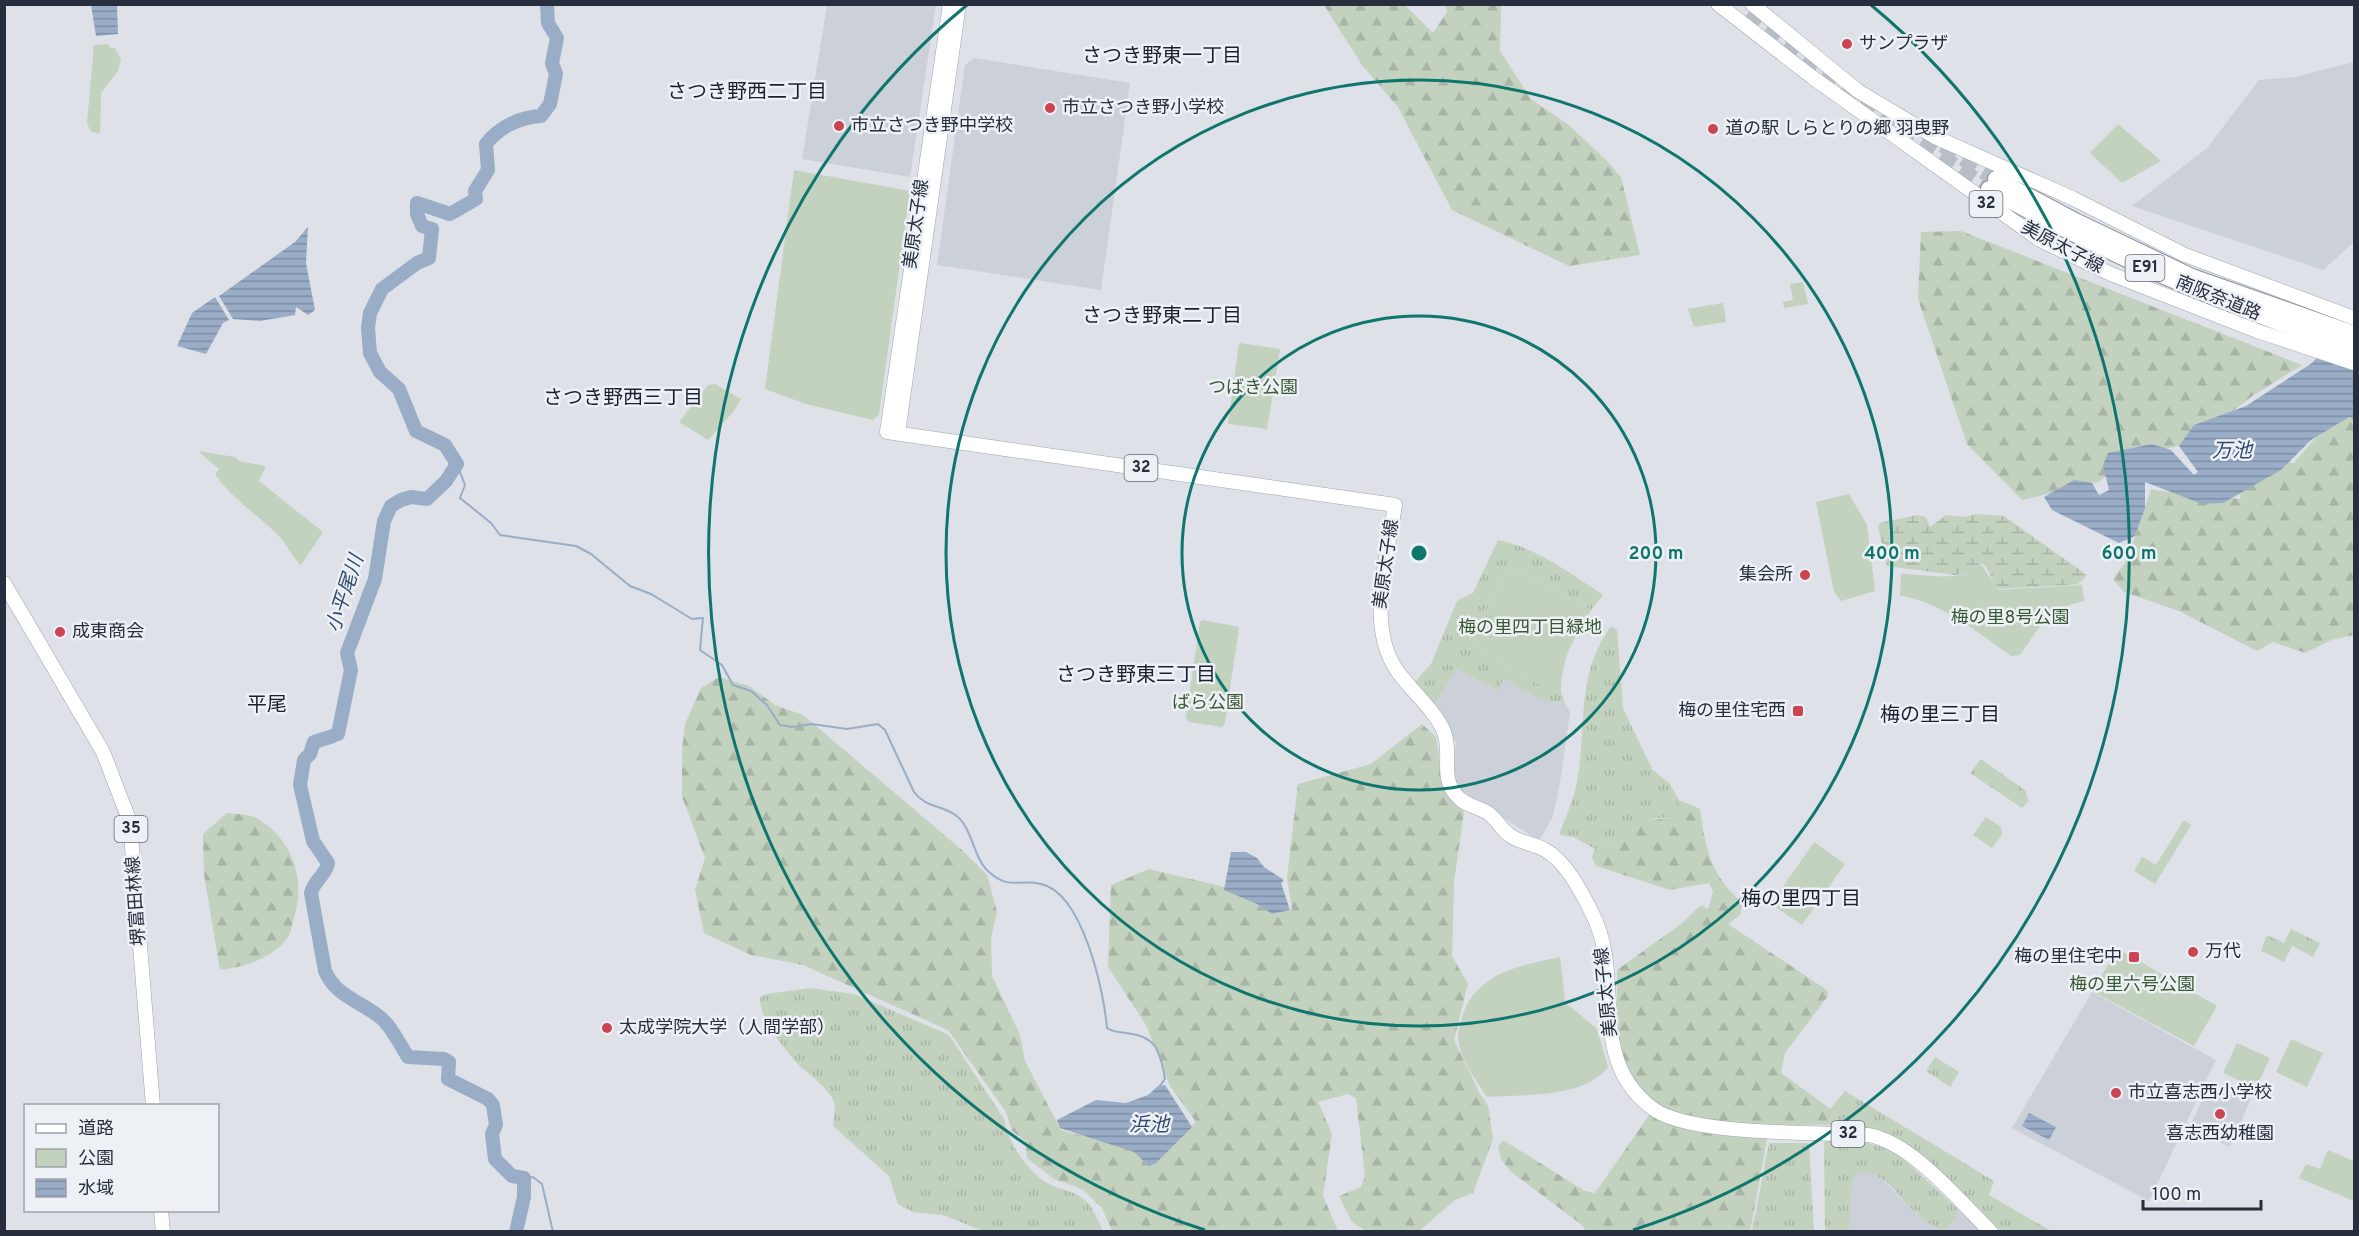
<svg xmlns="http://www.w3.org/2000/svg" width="2359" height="1236" viewBox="0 0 2359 1236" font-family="Overpass,'Noto Sans JP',sans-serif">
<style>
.built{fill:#ccd0d9}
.grass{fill:url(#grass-tufts)}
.forest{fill:url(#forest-firs)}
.wetland{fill:url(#wetland-marsh)}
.green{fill:#c3d1bf}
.water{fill:url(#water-rules)}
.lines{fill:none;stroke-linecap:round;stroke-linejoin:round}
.stream{stroke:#99adc7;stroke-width:2}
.river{stroke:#99adc7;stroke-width:14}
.highway-tunnel{stroke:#b9bdc5;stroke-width:16;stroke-dasharray:16 8;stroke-linecap:butt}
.primary-casing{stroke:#9da5b2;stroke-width:15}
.highway-casing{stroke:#858e9d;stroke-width:18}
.primary{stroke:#fff;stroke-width:14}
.highway{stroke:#fff;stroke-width:16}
.ring{fill:none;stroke:#0f766e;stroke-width:3}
.poi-dot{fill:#cb4452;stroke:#edf0f5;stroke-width:2}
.labels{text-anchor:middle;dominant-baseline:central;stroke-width:5;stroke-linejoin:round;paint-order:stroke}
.shield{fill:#edf0f5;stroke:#626874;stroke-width:1.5}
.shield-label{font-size:16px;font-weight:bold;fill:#272e3d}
.poi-label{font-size:18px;fill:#272e3d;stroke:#edf0f5;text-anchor:start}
.street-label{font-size:18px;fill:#272e3d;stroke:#edf0f5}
.park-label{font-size:18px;fill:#3a5935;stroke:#edf0f5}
.neighbourhood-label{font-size:20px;fill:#1a202e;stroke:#edf0f5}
.water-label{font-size:20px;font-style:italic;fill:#334b70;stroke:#edf0f5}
.centre{fill:#0f766e;stroke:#edf0f5;stroke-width:3}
.ring-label{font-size:18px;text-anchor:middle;font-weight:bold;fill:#0f766e;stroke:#edf0f5;stroke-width:5;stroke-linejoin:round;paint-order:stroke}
</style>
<defs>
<pattern id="grass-tufts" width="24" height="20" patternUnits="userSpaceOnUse" patternTransform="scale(1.5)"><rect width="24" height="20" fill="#c3d1bf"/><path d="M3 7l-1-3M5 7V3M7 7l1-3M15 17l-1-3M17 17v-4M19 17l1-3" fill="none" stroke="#a8b4a5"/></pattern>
<pattern id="forest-firs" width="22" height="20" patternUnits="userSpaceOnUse" patternTransform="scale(1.5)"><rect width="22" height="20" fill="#c3d1bf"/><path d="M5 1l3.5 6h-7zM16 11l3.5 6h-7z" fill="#a8b4a5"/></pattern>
<pattern id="wetland-marsh" width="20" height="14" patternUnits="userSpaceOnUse" patternTransform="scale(1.5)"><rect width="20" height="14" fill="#c3d1bf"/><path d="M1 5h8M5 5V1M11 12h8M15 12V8" fill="none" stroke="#a8b4a5"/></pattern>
<pattern id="water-rules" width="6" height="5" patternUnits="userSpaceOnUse" patternTransform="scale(1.5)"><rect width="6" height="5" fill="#99adc7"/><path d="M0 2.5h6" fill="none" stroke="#7d8da3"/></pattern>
</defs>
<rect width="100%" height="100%" fill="#dee1e7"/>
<!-- built -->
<path class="built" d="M 827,5 L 936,5 L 910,177 L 802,159 Z
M 974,58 L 1130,83 L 1101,290 L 937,265 L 965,65 Z
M 2354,62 L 2354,242 L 2323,270 L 2132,206 L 2207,148 L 2259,80 L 2295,77 Z
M 1457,669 L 1496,691 L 1504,679 L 1531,694 L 1557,703 L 1564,702 L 1570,712 L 1560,783 L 1553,816 L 1539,841 L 1485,806 L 1473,802 L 1453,785 L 1456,742 L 1431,710 Z
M 2092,992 L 2216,1060 L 2149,1201 L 2012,1128 Z
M 2211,1081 L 2251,1099 L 2230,1147 L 2189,1128 Z
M 1865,1172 L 1879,1176 L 1916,1214 L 1941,1230 L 1945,1229 L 1959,1210 L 1982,1231 L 1849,1232 L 1852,1185 L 1857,1173 Z"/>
<!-- grass -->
<path class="grass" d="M 1498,540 C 1537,548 1570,573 1603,595 L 1591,610 L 1534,578 L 1508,568 L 1470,643 L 1529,680 L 1562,694 L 1564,702 C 1544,705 1521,688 1504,679 L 1497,691 L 1457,669 L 1431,710 L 1413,684 L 1431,664 L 1457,601 L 1473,593 Z
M 1611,626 L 1617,630 L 1623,708 L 1652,769 L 1670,784 L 1679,800 L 1670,817 L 1653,819 L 1615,846 L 1595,849 L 1574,837 L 1559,835 C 1564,821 1571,806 1575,791 C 1589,731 1573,679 1611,626 Z
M 1981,759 L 2026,791 L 2028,801 L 2022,808 L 1970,773 Z
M 2291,929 L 2320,943 L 2313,957 L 2292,946 L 2284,962 L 2261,951 L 2267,935 L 2284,943 Z
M 810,988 L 854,994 L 949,1035 L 1004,1119 C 1008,1142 1028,1173 1049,1184 C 1063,1191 1076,1191 1087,1202 C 1094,1210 1099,1223 1103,1231 L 983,1231 L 943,1215 L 913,1212 L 898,1204 L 889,1176 L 833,1126 C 833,1119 836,1109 834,1102 C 828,1087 810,1076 799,1065 C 784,1049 759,1019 760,997 L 767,994 Z
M 1935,1057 L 1959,1072 L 1950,1087 L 1926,1071 Z
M 1845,1091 L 1994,1181 L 1989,1195 L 2051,1231 L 2001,1231 L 1921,1158 L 1860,1130 L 1833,1125 L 1835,1112 L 1830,1109 Z
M 1827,1139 L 1864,1142 L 1895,1151 L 1959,1210 C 1955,1218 1950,1229 1941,1230 C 1933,1225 1924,1221 1917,1214 C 1899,1199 1884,1168 1857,1173 L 1852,1185 L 1849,1231 L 1825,1231 L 1824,1143 Z
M 1769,1143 L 1809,1143 L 1814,1231 L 1752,1231 Z"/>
<!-- forest -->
<path class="forest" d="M 1324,5 L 1405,5 L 1433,33 L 1447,12 L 1445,5 L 1501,5 L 1500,51 L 1531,99 L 1570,126 L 1605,159 L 1621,177 L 1640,255 L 1569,266 L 1452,210 L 1398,107 L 1362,65 Z
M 1961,231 L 2302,365 L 2254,395 L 2189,443 L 2135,457 L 2098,482 L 2022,500 L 1967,444 L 1918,299 L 1921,232 Z
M 2354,408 L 2354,635 L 2331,640 L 2305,653 L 2273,642 L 2257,651 L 2179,611 L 2124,592 L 2113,579 L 2127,560 L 2151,490 L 2241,499 L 2231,477 L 2245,460 L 2294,463 L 2330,421 Z
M 719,677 L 749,686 L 775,705 L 803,715 L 962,850 L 987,875 L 997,912 L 991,938 L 992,976 L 1020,1035 L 1025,1061 L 1061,1130 C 1080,1137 1157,1149 1174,1140 C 1182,1136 1189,1128 1196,1122 L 1170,1086 L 1146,1025 L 1108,967 L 1111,885 L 1149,869 L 1233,889 L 1273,914 L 1292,910 L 1287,878 L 1298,784 L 1371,764 L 1422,724 L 1436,737 C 1443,771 1434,787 1464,811 L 1454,883 L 1452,956 L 1468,984 L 1454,1040 L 1480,1094 L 1488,1105 L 1493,1139 L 1473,1193 L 1455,1200 L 1419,1231 L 1366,1231 L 1352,1222 L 1339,1196 L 1361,1187 L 1365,1176 L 1356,1098 L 1348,1094 L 1318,1102 L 1332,1134 L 1323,1196 L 1338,1231 L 1112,1231 L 1102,1208 L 1082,1189 L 1054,1179 L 1027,1158 L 1025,1141 L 1012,1131 L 1006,1112 L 948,1030 L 803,965 L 751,955 L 704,933 L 695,890 L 705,858 L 682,797 L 682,751 L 685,724 L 701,688 Z
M 1679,800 L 1700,809 C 1706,850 1710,875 1743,903 L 1740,915 L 1728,924 L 1827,990 L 1828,996 L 1785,1053 L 1781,1073 L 1835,1112 L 1833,1125 C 1786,1124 1674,1130 1640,1094 C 1635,1089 1629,1077 1626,1070 C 1613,1041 1618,1001 1617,970 L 1681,924 L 1701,905 L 1708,909 L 1713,892 L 1709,883 L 1670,890 L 1596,866 L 1592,857 L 1595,849 L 1615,846 L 1620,827 L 1670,817 Z
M 227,813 C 235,814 246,814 254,817 C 290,835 306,877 295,914 C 293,922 291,934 286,940 C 271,959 243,967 220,970 L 204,874 L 203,834 Z
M 1650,1114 C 1684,1136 1728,1135 1767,1139 L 1750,1232 L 1586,1231 L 1582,1225 L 1510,1171 L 1501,1159 L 1498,1147 L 1503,1140 L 1585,1191 L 1595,1193 Z"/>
<!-- wetland -->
<path class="wetland" d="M 1975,514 L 2004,516 L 2087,575 L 2078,584 L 2069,585 L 1998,589 C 1991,582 1990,568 1982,563 L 1970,572 L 1955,575 L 1887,566 L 1878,527 L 1880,523 L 1917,515 L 1926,517 L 1930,527 L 1946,515 L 1965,517 Z"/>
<!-- green -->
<path class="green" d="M 108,44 L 110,48 L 115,48 L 121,60 L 118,71 L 101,93 L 100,133 L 91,132 L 87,123 L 94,45 Z
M 2118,124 L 2161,161 L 2122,183 L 2090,153 Z
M 794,170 L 910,191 L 879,414 L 873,420 L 806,404 L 765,389 Z
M 1803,282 L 1808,304 L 1784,308 L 1783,302 L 1793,300 L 1790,284 Z
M 1723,303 L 1726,322 L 1694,327 L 1688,309 Z
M 1239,343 L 1280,349 L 1267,429 L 1228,424 Z
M 715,384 L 741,399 L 734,411 L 708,440 L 679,422 L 708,385 Z
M 198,451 L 235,457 L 239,461 L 266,466 L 259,481 L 323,532 L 301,565 C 291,556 287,544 279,536 C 257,514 232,499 215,474 L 219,469 Z
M 1849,494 L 1867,525 L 1875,591 L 1841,601 L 1834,592 L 1816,502 Z
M 1981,564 L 1998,590 L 2082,585 L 2084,601 C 2049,609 2039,627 2020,655 L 2011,656 C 1976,631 1943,604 1900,595 L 1901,574 C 1931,574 1958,584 1981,564 Z
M 1508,568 L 1534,578 L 1591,610 C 1573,640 1561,658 1561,694 L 1529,680 L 1470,643 Z
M 1203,620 L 1239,627 L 1225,723 L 1222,727 L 1189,722 L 1186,717 L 1200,622 Z
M 1986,817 L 2001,827 L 2002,835 L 1992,848 L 1973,835 Z
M 2184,820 L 2191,825 L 2155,884 L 2134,871 L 2142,857 L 2156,865 Z
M 1814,842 L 1845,864 L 1802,925 L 1771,904 Z
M 2118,949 L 2217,1006 L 2194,1046 L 2092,991 Z
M 1560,957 L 1565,1002 L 1597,1029 L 1608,1067 C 1583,1099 1524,1094 1487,1097 C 1476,1081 1460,1058 1458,1039 C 1458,1030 1462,1019 1464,1011 C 1480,972 1523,965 1560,957 Z
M 2291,1039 L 2323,1053 L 2307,1087 L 2276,1072 Z
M 2237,1043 L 2270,1058 L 2256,1088 L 2223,1073 Z
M 2328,1150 L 2354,1161 L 2354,1201 L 2299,1178 L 2306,1164 L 2320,1169 Z"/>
<!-- water -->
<path class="water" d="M 91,5 L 117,5 L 118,34 L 96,36 Z
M 308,227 L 306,263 L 315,310 L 308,315 L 296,307 L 295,315 L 260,321 L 233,319 L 219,296 L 295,242 Z
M 215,297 L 229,320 L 223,323 L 206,354 L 177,346 L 192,313 Z
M 2354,316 L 2354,419 L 2349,417 L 2311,440 L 2281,470 L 2223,503 L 2202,504 L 2145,482 L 2145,508 L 2135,536 L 2119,543 L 2052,510 L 2044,497 L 2074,480 L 2092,483 L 2099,495 L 2109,490 L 2103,465 L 2108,453 L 2152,444 L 2171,450 L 2194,475 L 2198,472 L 2179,446 L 2194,425 L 2246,406 L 2312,363 Z
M 1231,852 L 1246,852 L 1257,858 L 1264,867 L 1284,880 L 1281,883 L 1290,910 L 1272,914 L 1257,904 L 1224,890 Z
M 1165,1085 L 1192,1127 L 1156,1163 L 1149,1166 L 1134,1152 L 1060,1128 L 1057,1120 L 1096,1100 L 1126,1103 L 1148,1095 L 1158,1086 Z
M 2029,1113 L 2056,1127 L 2049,1140 L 2022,1126 Z"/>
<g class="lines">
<!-- stream -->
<path class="stream" d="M 457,464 L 465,485 L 460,498 L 491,523 L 500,535 L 576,546 L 591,554 L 630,586 L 651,594 L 692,619 L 703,618 L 700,650 L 722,665 L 733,685 L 751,691 L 767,705 L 780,725 L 792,727 L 812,724 L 847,729 L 878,724 L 885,730 L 914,792 C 925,807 940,805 954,814 C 973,826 972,857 989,872 C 1009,890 1019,879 1041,884 C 1083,893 1104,992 1107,1028 C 1113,1032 1119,1032 1126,1033 C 1156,1036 1160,1050 1165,1079 L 1159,1087
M 524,1178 L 533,1177 L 542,1184 L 553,1232"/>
<!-- river -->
<path class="river" d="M 338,734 L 351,670 L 347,653 L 375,579 L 384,521 L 391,506 L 401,500 L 411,497 L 427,499 L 446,481 L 457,464 L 445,445 L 416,431 L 399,389 L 380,372 L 370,353 L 368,328 L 370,313 L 382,289 L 417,263 L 429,258 L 432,229 L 422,226 L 417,214 L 417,203 L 450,214 L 476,199 L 475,191 L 488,170 L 486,144 C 499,127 520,117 541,116 L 550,104 L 556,74 L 552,63 L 557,38 L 548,23 L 547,4
M 333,736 L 314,742 L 310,754 L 304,760 L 300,785 L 313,841 L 328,863 C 326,875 314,880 311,893 L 325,971 C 336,997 361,1001 381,1018 C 392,1027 400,1045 408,1057 L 444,1059 L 449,1062 L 448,1079 L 488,1099 L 493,1105 L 496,1125 L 492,1134 L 495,1159 L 512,1176 L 524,1178 L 524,1197 L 516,1232"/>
<!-- highway-tunnel -->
<path class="highway-tunnel" d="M 1745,17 L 1908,135 L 1989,189
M 1943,145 L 1996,179"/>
<defs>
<path id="primary" d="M 950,4 L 887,432 L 1395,505 C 1388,555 1366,624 1396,669 C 1409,689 1436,711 1444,732 C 1453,756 1438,778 1459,798 C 1467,806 1479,807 1488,813 C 1497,819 1501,830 1511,836 C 1521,843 1535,844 1545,850 C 1566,861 1582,893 1592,913 C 1626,979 1585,1057 1652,1108 C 1688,1136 1818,1132 1868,1135 C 1910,1141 1961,1202 1991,1232
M 1718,4 L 1812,77 L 2040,240 L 2111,274 L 2257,331 L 2354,363
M 1752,4 L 1858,91 L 1935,137 L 2072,198 L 2185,255 L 2354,318
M 898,433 L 959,4
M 4,583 L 103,752 L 130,822 L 153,1106
M 161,1210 L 163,1232"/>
<path id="highway" d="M 1996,179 L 2075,221 L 2192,277 L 2354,334
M 1989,189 C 2107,254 2227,308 2354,348"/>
</defs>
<!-- primary casing -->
<use href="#primary" class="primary-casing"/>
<!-- highway casing -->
<use href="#highway" class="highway-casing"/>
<!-- primary -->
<use href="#primary" class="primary"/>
<!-- highway -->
<use href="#highway" class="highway"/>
</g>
<!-- distance rings -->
<g class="ring">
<circle cx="1419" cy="553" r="237"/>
<circle cx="1419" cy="553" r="473"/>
<path d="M1205 1230A710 710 0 0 1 967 5M1871 5A710 710 0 0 1 1633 1230"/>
</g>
<!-- markers -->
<g class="poi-dot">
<circle cx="1847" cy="44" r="6"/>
<circle cx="1050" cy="108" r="6"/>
<circle cx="839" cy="126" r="6"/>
<circle cx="1713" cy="129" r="6"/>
<circle cx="1805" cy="575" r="6"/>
<circle cx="60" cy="632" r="6"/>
<rect x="1792" y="705" width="12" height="12" rx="3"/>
<circle cx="2193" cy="952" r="6"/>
<rect x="2128" y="951" width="12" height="12" rx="3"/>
<circle cx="607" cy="1028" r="6"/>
<circle cx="2116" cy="1093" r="6"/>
<circle cx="2220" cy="1114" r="6"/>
</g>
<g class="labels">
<!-- shield labels -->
<g class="shield">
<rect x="1969.5" y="191" width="33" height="26" rx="4.5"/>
<rect x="2125.5" y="255" width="39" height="26" rx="4.5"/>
<rect x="1124.5" y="455" width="33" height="26" rx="4.5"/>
<rect x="114.5" y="816" width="33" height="26" rx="4.5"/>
<rect x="1831.5" y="1121" width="33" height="26" rx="4.5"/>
</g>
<g class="shield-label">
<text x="1986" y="204">32</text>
<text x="2145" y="268">E91</text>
<text x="1141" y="468">32</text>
<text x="131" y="829">35</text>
<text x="1848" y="1134">32</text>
</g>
<!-- poi labels -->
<g class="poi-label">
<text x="1859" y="44">サンプラザ</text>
<text x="1062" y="108">市立さつき野小学校</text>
<text x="851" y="126">市立さつき野中学校</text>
<text x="1725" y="129">道の駅 しらとりの郷 羽曳野</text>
<text x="1793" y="575" text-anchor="end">集会所</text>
<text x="72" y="632">成東商会</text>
<text x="1786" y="711" text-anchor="end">梅の里住宅西</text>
<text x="2205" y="952">万代</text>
<text x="2122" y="957" text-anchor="end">梅の里住宅中</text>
<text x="619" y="1028">太成学院大学（人間学部）</text>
<text x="2128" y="1093">市立喜志西小学校</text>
<text x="2220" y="1134" text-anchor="middle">喜志西幼稚園</text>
</g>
<!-- street labels -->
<g class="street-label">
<text transform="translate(917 224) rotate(-82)">美原太子線</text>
<text transform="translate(2062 248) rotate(28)">美原太子線</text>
<text transform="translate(2218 299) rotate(22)">南阪奈道路</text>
<text transform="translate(1387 564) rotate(-82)">美原太子線</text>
<text transform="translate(137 901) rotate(-94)">堺富田林線</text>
<text transform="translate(1607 992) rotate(-96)">美原太子線</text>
</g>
<!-- park labels -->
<g class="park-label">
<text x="1253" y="388">つばき公園</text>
<text x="2010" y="618">梅の里8号公園</text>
<text x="1530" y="628">梅の里四丁目緑地</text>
<text x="1208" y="703">ばら公園</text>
<text x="2132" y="985">梅の里六号公園</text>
</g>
<!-- neighbourhood labels -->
<g class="neighbourhood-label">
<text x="1162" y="57">さつき野東一丁目</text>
<text x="747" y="93">さつき野西二丁目</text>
<text x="1162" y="317">さつき野東二丁目</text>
<text x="623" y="399">さつき野西三丁目</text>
<text x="1136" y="676">さつき野東三丁目</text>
<text x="267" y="706">平尾</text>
<text x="1940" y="716">梅の里三丁目</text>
<text x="1801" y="900">梅の里四丁目</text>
</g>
<!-- water labels -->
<g class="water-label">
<text x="2232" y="452">万池</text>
<text transform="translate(346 594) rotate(-72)">小平尾川</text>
<text x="1149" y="1126">浜池</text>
</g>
</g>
<circle cx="1419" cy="553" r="9" class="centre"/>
<g class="ring-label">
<text x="1656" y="559">200 m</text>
<text x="1892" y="559">400 m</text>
<text x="2129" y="559">600 m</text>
</g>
<!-- border -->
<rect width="2359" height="1236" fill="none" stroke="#272e3d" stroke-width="12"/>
<!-- legend -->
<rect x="24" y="1104" width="195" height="108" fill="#edf0f5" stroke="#9ea2ab" stroke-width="1.5"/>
<rect x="36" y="1124" width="30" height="9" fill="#ffffff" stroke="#9ea2ab" stroke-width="1.5"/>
<text x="78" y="1134" font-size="18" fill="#272e3d">道路</text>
<rect x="36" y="1149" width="30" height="18" fill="#c3d1bf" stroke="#9ea2ab" stroke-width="1.5"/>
<text x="78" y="1164" font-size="18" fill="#272e3d">公園</text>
<rect x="36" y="1179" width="30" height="18" fill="url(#water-rules)" stroke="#9ea2ab" stroke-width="1.5"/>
<text x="78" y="1194" font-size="18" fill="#272e3d">水域</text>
<!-- scale -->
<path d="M2143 1200v9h118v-9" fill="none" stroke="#272e3d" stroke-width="3"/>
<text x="2152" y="1200" font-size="18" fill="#272e3d" stroke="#edf0f5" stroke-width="4.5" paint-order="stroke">100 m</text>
</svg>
